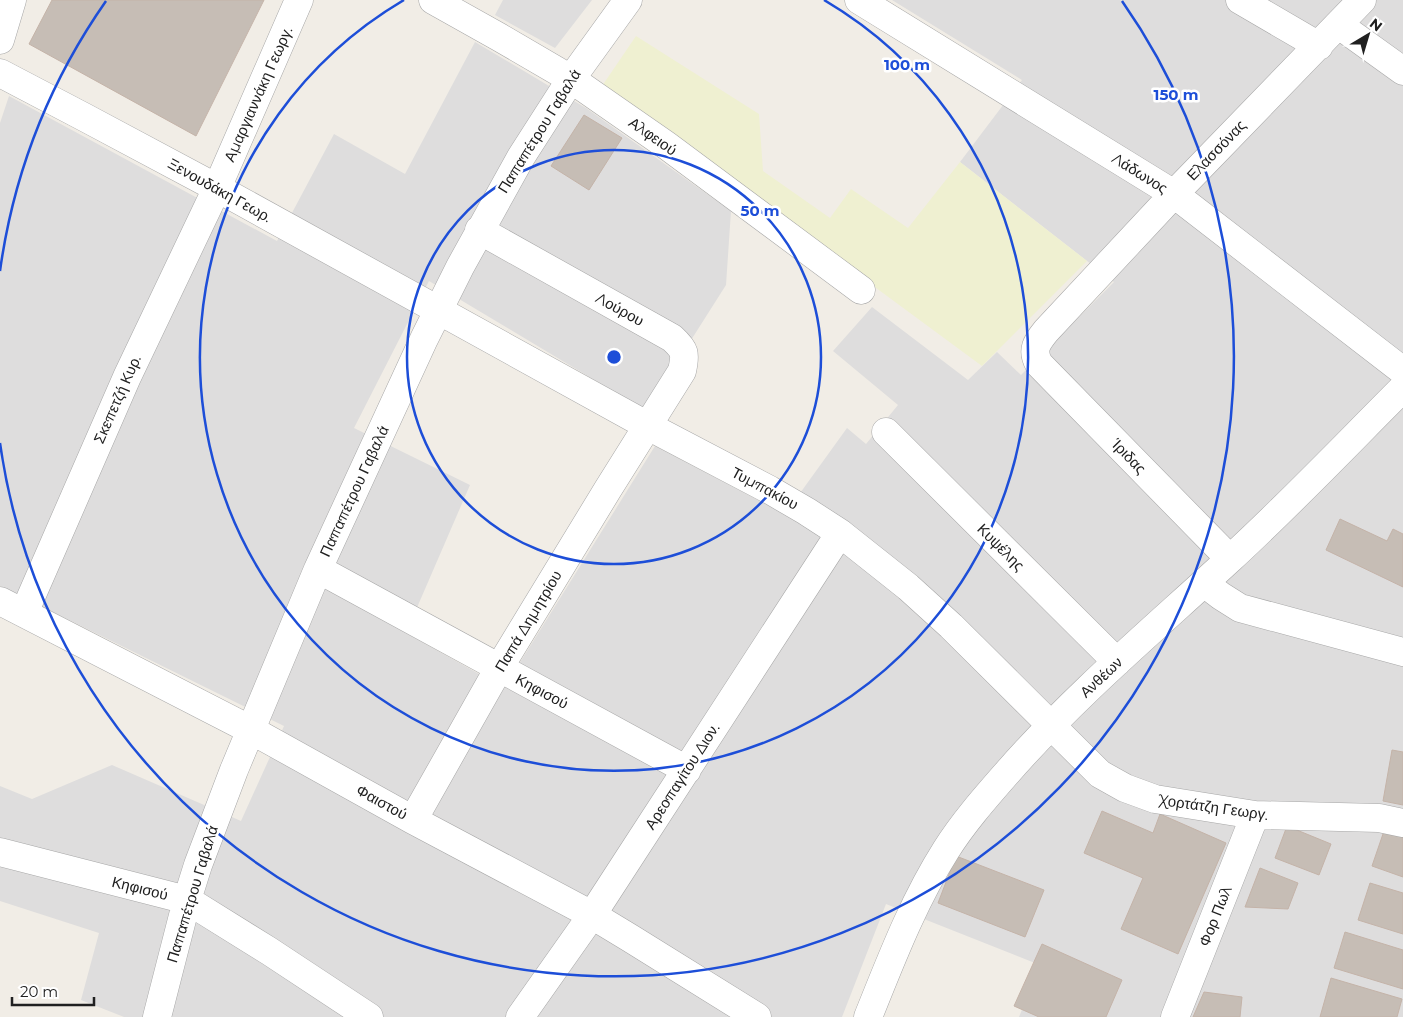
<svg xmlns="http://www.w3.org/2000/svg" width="1403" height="1017" viewBox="0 0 1403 1017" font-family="Montserrat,sans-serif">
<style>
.residential{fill:#dedddd}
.farmland{fill:#eff0d1}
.building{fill:#c6bdb5;stroke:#c4b3a8}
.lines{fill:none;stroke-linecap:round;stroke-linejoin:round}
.minor-casing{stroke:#a7a7a7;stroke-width:29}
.minor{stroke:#fff;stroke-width:28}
.ring{fill:none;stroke:#1d4ed8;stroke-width:2.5}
.labels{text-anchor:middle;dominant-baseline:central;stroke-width:5;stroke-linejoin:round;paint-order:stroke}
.street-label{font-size:15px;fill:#202020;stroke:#fff}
.centre{fill:#1d4ed8;stroke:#fff;stroke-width:2.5}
.ring-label{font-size:15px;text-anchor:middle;font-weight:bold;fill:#1d4ed8;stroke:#fff;stroke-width:5;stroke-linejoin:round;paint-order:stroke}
</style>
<rect width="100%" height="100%" fill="#f1ede6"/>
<!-- residential -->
<path class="residential" d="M 503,0 L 592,0 L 555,48 L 495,15 Z
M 892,0 L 1403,0 L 1403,1017 L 1019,1017 L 1040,965 L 886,904 L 842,1017 L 124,1017 L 81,1000 L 99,933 L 0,901 L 0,786 L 32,799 L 112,765 L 241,821 L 284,726 L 0,586 L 0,123 L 9,96 L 277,241 L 334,134 L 405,174 L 475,42 L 586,108 L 731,211 L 726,285 L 646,411 L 429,281 L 354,428 L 470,485 L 406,633 L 504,688 L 655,446 L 785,514 L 847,428 L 866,444 L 898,405 L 833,351 L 872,307 L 968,380 L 997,352 L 1021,375 L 1114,282 L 960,162 L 1022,80 Z"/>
<!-- farmland -->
<path class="farmland" d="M 636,36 L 759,114 L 763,171 L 830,218 L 851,189 L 908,228 L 960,162 L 1087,261 L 982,366 L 602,86 Z"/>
<!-- building -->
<path class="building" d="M 52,0 L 264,0 L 196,136 L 29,44 Z
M 584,115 L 622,138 L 589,190 L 551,166 Z
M 1340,519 L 1387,541 L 1393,529 L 1403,534 L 1403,587 L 1326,550 Z
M 1392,750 L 1403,752 L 1403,805 L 1383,801 Z
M 1102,811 L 1153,833 L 1160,814 L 1226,843 L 1178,954 L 1121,929 L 1143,878 L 1084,853 Z
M 1287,826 L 1331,844 L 1319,875 L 1275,858 Z
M 1384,831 L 1403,837 L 1403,877 L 1372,866 Z
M 956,856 L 1044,890 L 1025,937 L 938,903 Z
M 1260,868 L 1298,883 L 1288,909 L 1245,907 Z
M 1370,883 L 1403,893 L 1403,934 L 1358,920 Z
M 1345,932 L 1403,950 L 1403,989 L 1334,968 Z
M 1042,944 L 1122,980 L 1106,1017 L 1039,1017 L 1014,1006 Z
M 1331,978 L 1402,999 L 1397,1017 L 1320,1017 Z
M 1204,992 L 1242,997 L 1240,1017 L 1193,1017 Z"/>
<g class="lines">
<defs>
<path id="minor" d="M 433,0 L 499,37 L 571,79 L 666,145 L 861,290
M 859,0 L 1174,194 L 1403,371
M 1240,0 L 1319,46
M 1339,25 L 1403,71
M 0,40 L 12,0
M 0,73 L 84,117 L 217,188 L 648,426 L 770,490 L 806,511 L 840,533 L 908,587 L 951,626 L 1100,774 L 1125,788 L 1155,799 L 1255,815 L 1379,818 L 1403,823
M 886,432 L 1117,662
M 1230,559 L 1039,364 C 1031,350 1037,342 1046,331 L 1174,194 L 1362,0
M 318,569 L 687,770
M 1204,583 L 1221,596 L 1240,608 L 1403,652
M 0,601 L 251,730 L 413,820 L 592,915 L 630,938 L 757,1017
M 24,613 L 127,377 L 217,188 L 299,0
M 413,820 L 499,668 L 608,489 L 682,371 C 686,353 685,350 672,338 L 479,230
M 0,852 L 187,900 L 269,951 L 369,1017
M 157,1017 L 187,900 L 198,865 L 234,770 L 318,569 L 424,339 L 460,267 L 521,157 L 571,79 L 628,0
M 520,1017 L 592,915 L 840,533
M 868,1017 C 891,960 913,902 946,850 C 963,823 985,798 1006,774 C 1074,696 1154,629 1230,559 C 1290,504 1346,445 1403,388
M 1175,1017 L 1255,815"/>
</defs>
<!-- minor casing -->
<use href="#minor" class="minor-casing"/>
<!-- minor -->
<use href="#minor" class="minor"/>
</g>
<!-- distance rings -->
<g class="ring">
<circle cx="614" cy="357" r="207"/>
<path d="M824 0A414 414 0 1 1 404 0"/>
<path d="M0 271A620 620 0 0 1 106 1M1122 1A620 620 0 1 1 0 443"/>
</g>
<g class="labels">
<!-- street labels -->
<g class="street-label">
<text transform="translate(258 94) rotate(-66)">Αμαργιαννάκη Γεωργ.</text>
<text transform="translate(539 131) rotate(-58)">Παπαπέτρου Γαβαλά</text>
<text transform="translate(653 136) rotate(35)">Αλφειού</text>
<text transform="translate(1216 150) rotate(-46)">Ελασσόνας</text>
<text transform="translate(1140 173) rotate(32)">Λάδωνος</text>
<text transform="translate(220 190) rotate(29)">Ξενουδάκη Γεωρ.</text>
<text transform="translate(620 309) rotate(29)">Λούρου</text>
<text transform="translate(117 399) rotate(-66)">Σκεπετζή Κυρ.</text>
<text transform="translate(1129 456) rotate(46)">Ίριδας</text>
<text transform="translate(765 488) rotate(28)">Τυμπακίου</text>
<text transform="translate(354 491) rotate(-65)">Παπαπέτρου Γαβαλά</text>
<text transform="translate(1001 547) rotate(45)">Κυψέλης</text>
<text transform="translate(528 621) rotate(-59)">Παπά Δημητρίου</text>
<text transform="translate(1101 677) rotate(-43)">Ανθέων</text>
<text transform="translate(542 691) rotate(28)">Κηφισού</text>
<text transform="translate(682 776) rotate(-57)">Αρεοπαγίτου Διον.</text>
<text transform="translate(382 802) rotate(29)">Φαιστού</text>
<text transform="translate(1214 807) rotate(8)">Χορτάτζη Γεωργ.</text>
<text transform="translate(140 888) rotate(14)">Κηφισού</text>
<text transform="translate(192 894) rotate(-73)">Παπαπέτρου Γαβαλά</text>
<text transform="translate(1215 916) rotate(-68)">Φορ Πωλ</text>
</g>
</g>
<circle cx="614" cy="357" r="8" class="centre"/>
<g class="ring-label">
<text x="907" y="70">100 m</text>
<text x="1176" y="100">150 m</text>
<text x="760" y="216">50 m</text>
</g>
<!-- north arrow -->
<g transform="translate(1368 35) rotate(38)" stroke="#ffffff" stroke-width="4" paint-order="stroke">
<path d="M0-4L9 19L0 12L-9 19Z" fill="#202020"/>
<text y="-8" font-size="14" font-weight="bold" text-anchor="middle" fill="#202020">N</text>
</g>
<!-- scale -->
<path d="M12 997v8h82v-8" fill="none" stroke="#202020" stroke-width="2.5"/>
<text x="20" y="997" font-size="15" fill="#202020" stroke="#ffffff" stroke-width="4" paint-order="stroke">20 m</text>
</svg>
